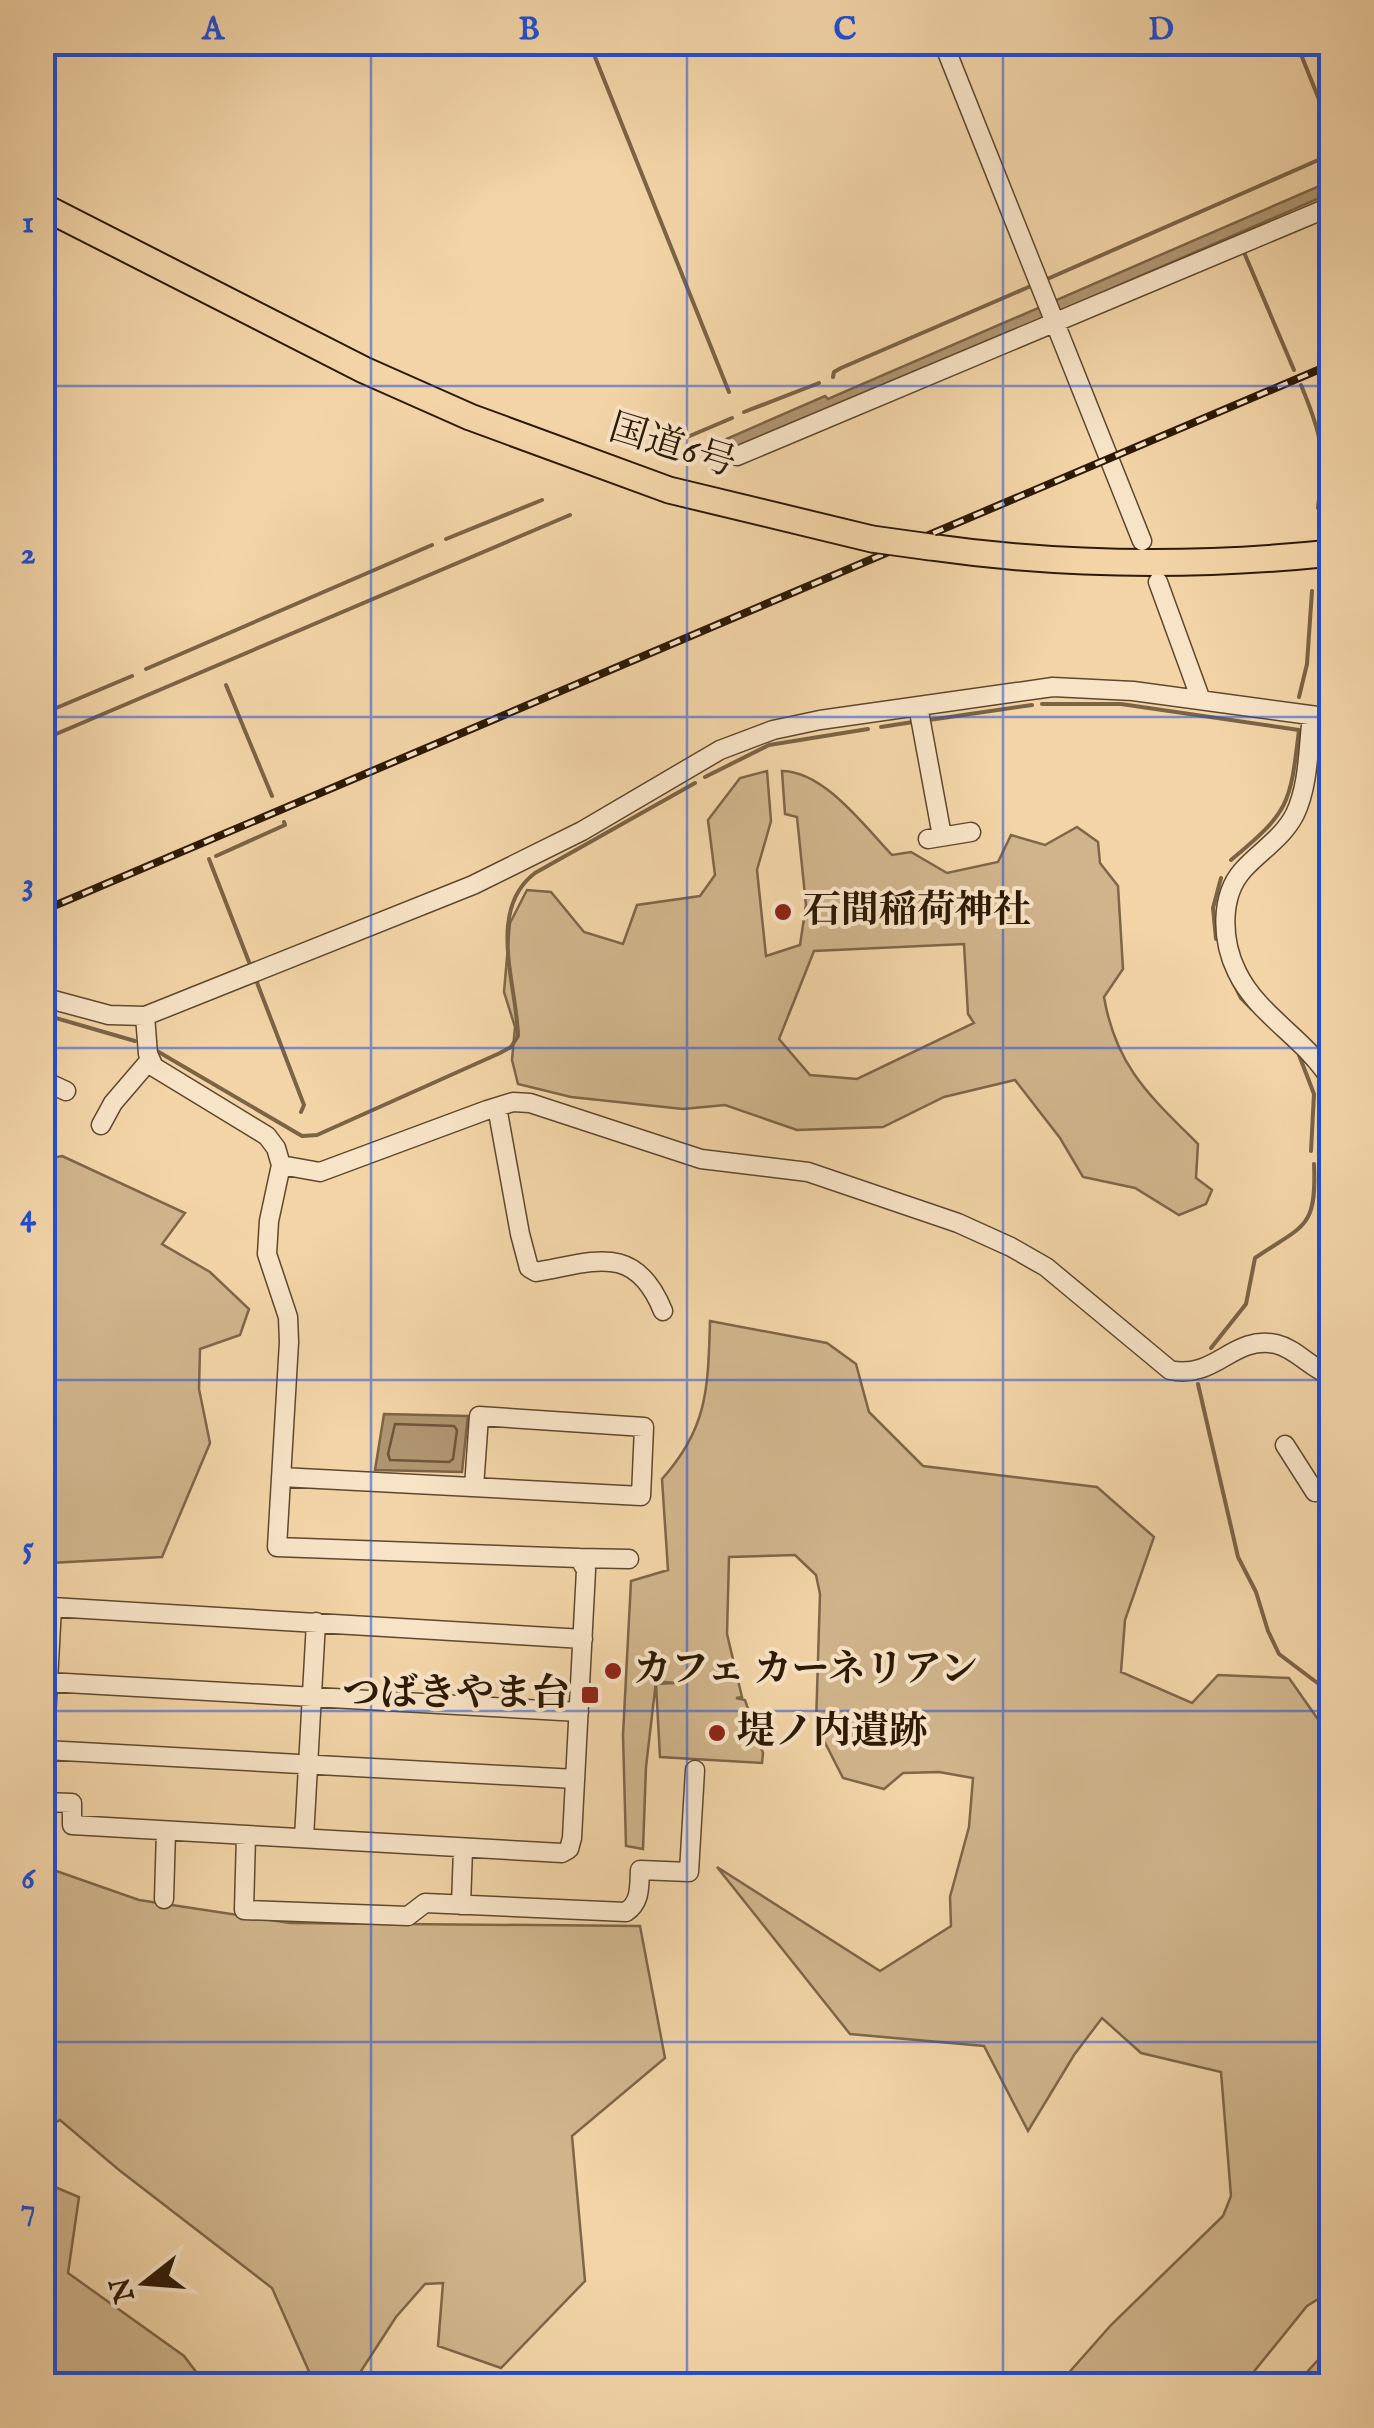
<svg xmlns="http://www.w3.org/2000/svg" width="1374" height="2428" viewBox="0 0 1374 2428" font-family="'IM FELL English','Noto Serif JP',serif">
<style>
.green{fill:#d0b48b;stroke:#7e6648;stroke-width:2.5;fill-rule:evenodd}
.water{fill:#af9470;stroke:#7b6345;stroke-width:2.5}
.lines{fill:none;stroke-linecap:round;stroke-linejoin:round}
.shore{stroke:#6e563a;stroke-width:2.5}
.stream{stroke:#7b6345;stroke-width:4}
.minor-casing{stroke:#5e482d;stroke-width:21}
.highway-casing{stroke:#2c1904;stroke-width:29}
.minor{stroke:#f7e3c6;stroke-width:18}
.highway{stroke:#f2d4a7;stroke-width:25}
.rail-casing{stroke:#2c1904;stroke-width:8}
.rail{stroke:#f7e3c6;stroke-width:4;stroke-dasharray:11;stroke-linecap:butt}
.highway-bridge-casing{stroke:#2c1904;stroke-width:29;stroke-linecap:butt}
.highway-bridge{stroke:#f2d4a7;stroke-width:25}
.grid{fill:none;stroke:#1d4ed8;stroke-width:2.5;stroke-opacity:0.55}
.poi-dot{fill:#8f2418;stroke:#f7e3c6;stroke-width:4}
.labels{text-anchor:middle;dominant-baseline:central;stroke-width:8;stroke-linejoin:round;paint-order:stroke}
.street-label{font-size:38px;fill:#2c1904;stroke:#f7e3c6}
.poi-label{font-size:38px;font-weight:bold;fill:#2c1904;stroke:#f7e3c6;text-anchor:start}
.neatline{fill:none;stroke:#1d4ed8;stroke-width:4}
.grid-label{font-size:32px;text-anchor:middle;font-weight:bold;fill:#1d4ed8}
</style>
<rect width="100%" height="100%" fill="#f2d4a7"/>
<filter id="stains"><feTurbulence type="fractalNoise" baseFrequency=".002" numOctaves="4"/><feColorMatrix values="0 0 0 0 .2 0 0 0 0 .09 0 0 0 0 .02 0 0 0 .5 -.17"/></filter>
<radialGradient id="worn" r=".72"><stop offset=".6" stop-color="#630" stop-opacity="0"/><stop offset="1" stop-color="#630" stop-opacity=".3"/></radialGradient>
<!-- green -->
<path class="green" d="M 767,771 L 771,821 L 757,870 L 766,956 L 800,945 L 806,905 L 797,817 L 785,814 L 782,771 C 824,771 865,827 892,855 L 911,852 L 947,873 L 998,862 L 1011,835 L 1045,845 L 1077,827 L 1098,842 L 1100,863 L 1118,886 L 1123,969 L 1104,997 C 1116,1067 1150,1096 1198,1144 L 1196,1178 L 1212,1190 L 1206,1204 L 1179,1215 L 1135,1188 L 1083,1177 L 1060,1138 L 1015,1080 L 944,1097 L 883,1127 L 797,1130 L 725,1105 L 683,1109 L 571,1097 L 518,1084 L 512,1060 L 515,1027 L 504,992 L 510,923 L 527,890 L 551,892 L 584,932 L 623,944 L 637,905 L 700,896 L 715,875 L 708,820 L 740,778 ZM 964,944 L 968,1014 L 974,1023 L 857,1079 L 810,1075 L 779,1039 L 814,951 Z
M 62,1156 L 185,1213 L 162,1244 L 210,1272 L 249,1309 L 240,1335 L 200,1349 L 199,1389 L 210,1443 L 162,1557 L 50,1563 L 43,1568 L 42,1160 Z
M 710,1321 L 827,1343 L 856,1364 L 869,1412 L 923,1466 L 1097,1487 L 1154,1537 L 1125,1620 L 1121,1672 L 1192,1703 L 1218,1675 L 1289,1678 L 1331,1738 L 1331,2291 L 1307,2306 L 1243,2385 L 1058,2385 L 1111,2325 L 1223,2216 L 1231,2196 L 1221,2072 L 1141,2053 L 1102,2018 L 1074,2055 L 1028,2131 L 984,2046 L 850,2034 L 717,1867 L 880,1971 L 951,1926 L 950,1897 L 969,1827 L 973,1778 L 939,1772 L 903,1773 L 884,1789 L 843,1778 L 816,1725 L 820,1594 L 816,1575 L 795,1555 L 729,1557 L 727,1634 L 742,1697 L 736,1698 L 745,1700 L 763,1753 L 762,1763 L 660,1757 L 656,1684 L 675,1683 L 656,1681 L 646,1767 L 643,1849 L 626,1846 L 623,1735 L 631,1581 L 668,1570 L 662,1479 C 708,1428 708,1388 710,1321 Z
M 42,1866 L 139,1900 L 290,1923 L 640,1926 L 665,2058 L 572,2136 L 585,2281 L 501,2368 L 438,2346 L 443,2283 L 425,2284 L 396,2317 L 352,2385 L 315,2385 L 272,2288 L 119,2170 L 60,2120 L 43,2129 Z
M 43,2182 L 79,2197 L 68,2273 L 184,2356 L 206,2385 L 43,2385 Z
M 1331,2346 L 1331,2385 L 1295,2385 Z"/>
<!-- water -->
<path class="water" d="M 1331,181 L 1331,193 L 724,457 L 701,450 L 825,396 L 828,399 Z
M 384,1414 L 468,1416 L 462,1472 L 375,1470 Z"/>
<g class="lines">
<!-- shore -->
<path class="shore" d="M 395,1424 L 454,1426 L 457,1430 L 453,1459 L 449,1462 L 390,1460 L 388,1454 Z"/>
<!-- stream -->
<path class="stream" d="M 589,42 L 729,392
M 1296,42 L 1332,132
M 1243,250 L 1294,370
M 1045,280 L 1332,154
M 833,377 L 834,372 L 841,368 L 1031,286
M 1301,385 C 1323,438 1325,451 1318,508
M 744,412 L 819,383
M 685,438 L 732,418
M 446,539 L 542,500
M 146,669 L 432,545
M 226,685 L 272,796
M 1299,697 L 1307,664 L 1312,591
M 1042,704 L 1121,704 L 1299,730 C 1290,805 1290,811 1231,860
M 42,714 L 132,676
M 929,720 L 1032,705
M 881,727 L 913,722
M 1322,733 L 1332,734
M 42,740 L 570,515
M 705,777 L 769,745 L 868,729
M 216,856 L 285,825 L 284,822
M 209,859 L 249,962
M 1216,939 L 1213,908 L 1221,878
M 256,980 L 304,1105 L 301,1112
M 1232,980 L 1241,998 L 1252,1009
M 42,1014 L 135,1041
M 157,1051 L 302,1136 L 317,1135 L 500,1053 L 511,1047 L 518,1036 C 517,985 486,910 535,873 L 695,783
M 1299,1055 L 1314,1094 L 1311,1151
M 1211,1348 L 1246,1304 L 1255,1258 C 1303,1225 1317,1230 1314,1164
M 1198,1384 L 1238,1557 L 1256,1592 L 1268,1631 L 1279,1654 L 1332,1694"/>
<defs>
<path id="minor" d="M 943,42 L 1142,541
M 737,456 L 1332,206
M 1158,582 L 1201,700
M 918,706 L 942,836
M 1312,716 C 1308,747 1309,785 1295,814 C 1283,838 1260,851 1243,870 C 1219,897 1222,942 1237,972 C 1258,1016 1307,1039 1332,1082
M 928,839 L 971,832
M 42,997 L 109,1015 L 145,1016 L 473,885 L 582,831 L 720,750 L 773,730 L 820,720 L 1053,687 L 1133,691 L 1332,718
M 42,1080 L 66,1091
M 497,1107 L 520,1234 L 529,1268 L 536,1272 C 594,1262 635,1242 663,1311
M 101,1125 L 113,1103 L 149,1061
M 281,1165 L 320,1172 L 487,1110 L 513,1102 L 530,1103 L 701,1159 L 808,1172 L 958,1223 L 1011,1247 L 1046,1267 L 1170,1370 C 1216,1380 1232,1335 1276,1344 C 1297,1349 1311,1369 1332,1376
M 1285,1445 L 1315,1492 L 1332,1484
M 281,1477 L 641,1496 L 644,1427 L 479,1416 L 474,1487
M 579,1558 L 629,1559
M 48,1682 L 579,1712
M 45,1750 L 575,1779
M 42,1792 L 52,1607 L 583,1639
M 42,1802 L 72,1803 L 72,1825 L 562,1853 L 569,1849 L 572,1838 L 586,1570 L 579,1558 L 277,1547 L 289,1342 L 288,1317 L 267,1254 L 269,1221 L 281,1165 L 276,1148 L 267,1136 L 154,1067 L 148,1054 L 145,1016
M 246,1835 L 244,1910 L 408,1916 L 425,1903 L 626,1912 C 641,1902 639,1887 640,1870 L 689,1872 L 695,1770
M 304,1838 L 316,1622
M 164,1899 L 166,1831
M 461,1905 L 463,1849"/>
<path id="highway" d="M 42,206 L 364,370 L 470,417 L 669,490 L 872,539
M 930,547 C 1063,566 1198,567 1332,553"/>
</defs>
<!-- minor casing -->
<use href="#minor" class="minor-casing"/>
<!-- highway casing -->
<use href="#highway" class="highway-casing"/>
<!-- minor -->
<use href="#minor" class="minor"/>
<!-- highway -->
<use href="#highway" class="highway"/>
<defs>
<path id="rail" d="M 42,911 L 1332,364"/>
</defs>
<!-- rail casing -->
<use href="#rail" class="rail-casing"/>
<!-- rail -->
<use href="#rail" class="rail"/>
<defs>
<path id="highway-bridge" d="M 872,539 L 930,547"/>
</defs>
<!-- highway-bridge casing -->
<use href="#highway-bridge" class="highway-bridge-casing"/>
<!-- highway-bridge -->
<use href="#highway-bridge" class="highway-bridge"/>
</g>
<!-- grid -->
<path class="grid" d="M 371,42 L 371,2386M 687,42 L 687,2386M 1003,42 L 1003,2386M 42,386 L 1332,386M 42,717 L 1332,717M 42,1048 L 1332,1048M 42,1380 L 1332,1380M 42,1711 L 1332,1711M 42,2042 L 1332,2042"/>
<!-- markers -->
<g class="poi-dot">
<circle cx="783" cy="912" r="10"/>
<circle cx="613" cy="1671" r="10"/>
<rect x="580" y="1685" width="20" height="20" rx="5"/>
<circle cx="717" cy="1733" r="10"/>
</g>
<g class="labels">
<!-- street labels -->
<g class="street-label">
<text transform="translate(672 447) rotate(17)">国道6号</text>
</g>
<!-- poi labels -->
<g class="poi-label">
<text x="803" y="912">石間稲荷神社</text>
<text x="633" y="1671">カフェ カーネリアン</text>
<text x="570" y="1695" text-anchor="end">つばきやま台</text>
<text x="737" y="1733">堤ノ内遺跡</text>
</g>
</g>
<!-- margin -->
<rect width="1374" height="2428" fill="none" stroke="#f2d4a7" stroke-width="110"/>
<!-- north arrow -->
<g transform="translate(145 2283) rotate(253)" stroke="#f7e3c6" stroke-width="8" paint-order="stroke">
<path d="M0-8L18 38L0 25L-18 38Z" fill="#2c1904"/>
<text y="-15" font-size="28" font-weight="bold" text-anchor="middle" fill="#2c1904">N</text>
</g>
<rect x="55" y="55" width="1264" height="2318" class="neatline"/>
<g class="grid-label">
<text x="213" y="39">A</text>
<text x="529" y="39">B</text>
<text x="845" y="39">C</text>
<text x="1161" y="39">D</text>
<text x="28" y="232">1</text>
<text x="28" y="563">2</text>
<text x="28" y="894">3</text>
<text x="28" y="1225">4</text>
<text x="28" y="1557">5</text>
<text x="28" y="1888">6</text>
<text x="28" y="2219">7</text>
</g>
<rect width="100%" height="100%" filter="url(#stains)"/>
<rect width="100%" height="100%" fill="url(#worn)"/>
</svg>
